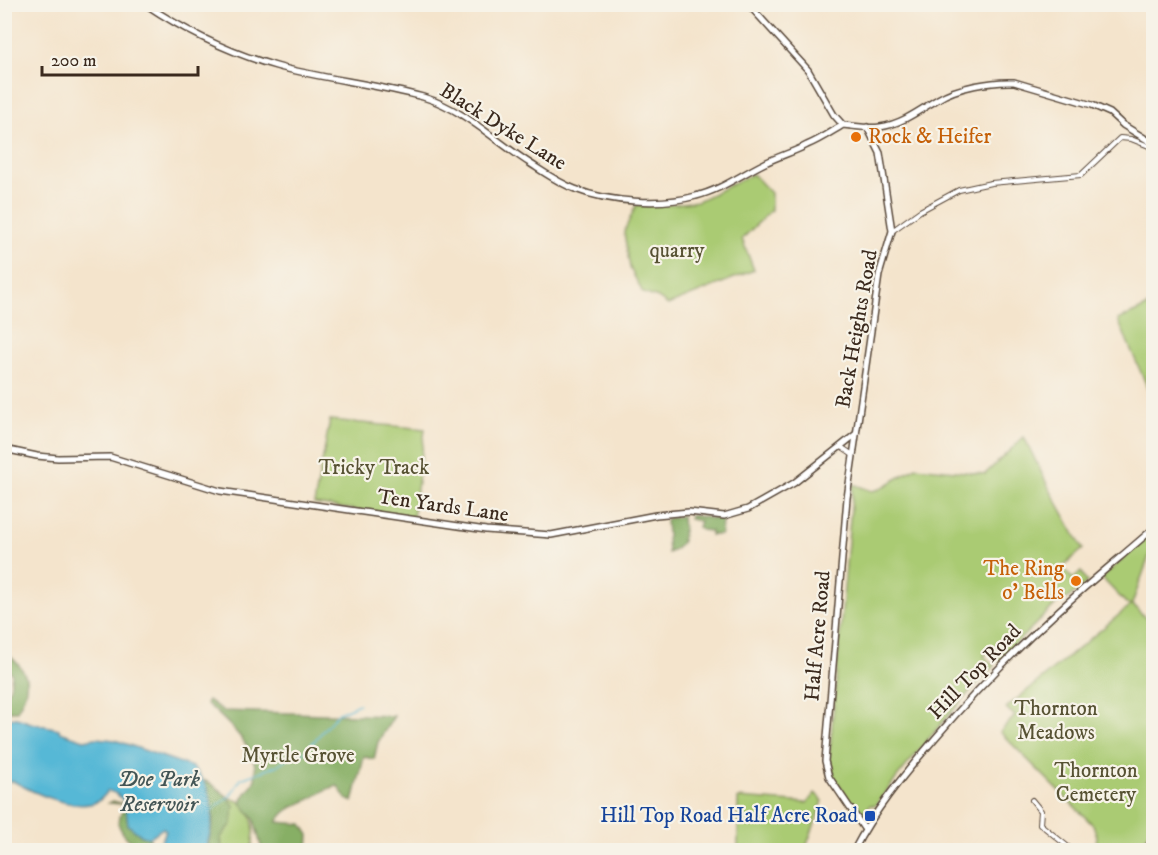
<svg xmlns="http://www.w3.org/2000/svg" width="1158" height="855" viewBox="0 0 1158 855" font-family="'IM FELL DW Pica',serif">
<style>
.green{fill:#aacb73;stroke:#727a48;stroke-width:1.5}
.forest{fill:#87af65;stroke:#616c42;stroke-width:1.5}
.water{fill:#57b8d6;stroke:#49717a;stroke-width:1.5}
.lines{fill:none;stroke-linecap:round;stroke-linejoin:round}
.stream{stroke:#57b8d6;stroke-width:1.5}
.minor-casing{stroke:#574638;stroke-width:6}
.tertiary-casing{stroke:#574638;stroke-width:8}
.secondary-casing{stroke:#574638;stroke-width:8}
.minor{stroke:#fff;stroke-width:4}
.tertiary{stroke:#fff;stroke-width:5}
.secondary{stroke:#fde4d1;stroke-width:6}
.food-dot{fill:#e8710a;stroke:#f7f3e8;stroke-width:2}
.transit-dot{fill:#1a4fb4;stroke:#f7f3e8;stroke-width:2}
.labels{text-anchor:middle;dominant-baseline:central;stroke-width:4.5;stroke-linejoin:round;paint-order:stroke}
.street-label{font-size:21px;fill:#3b2a1e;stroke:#f7f3e8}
.food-label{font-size:21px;fill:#c56008;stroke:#f7f3e8;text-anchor:start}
.park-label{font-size:21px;fill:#575233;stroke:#f7f3e8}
.transit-label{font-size:21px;fill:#164399;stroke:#f7f3e8;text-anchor:end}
.water-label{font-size:22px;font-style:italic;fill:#435555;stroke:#f7f3e8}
</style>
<rect width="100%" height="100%" fill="#f7f3e8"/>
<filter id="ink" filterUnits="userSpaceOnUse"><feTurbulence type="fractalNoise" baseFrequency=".0167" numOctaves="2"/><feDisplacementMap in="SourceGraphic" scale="12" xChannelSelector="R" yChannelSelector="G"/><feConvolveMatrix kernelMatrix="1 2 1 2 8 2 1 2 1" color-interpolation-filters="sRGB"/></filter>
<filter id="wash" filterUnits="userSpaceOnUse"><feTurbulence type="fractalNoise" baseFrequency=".008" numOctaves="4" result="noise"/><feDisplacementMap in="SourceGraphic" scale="24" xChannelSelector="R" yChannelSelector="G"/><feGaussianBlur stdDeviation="1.35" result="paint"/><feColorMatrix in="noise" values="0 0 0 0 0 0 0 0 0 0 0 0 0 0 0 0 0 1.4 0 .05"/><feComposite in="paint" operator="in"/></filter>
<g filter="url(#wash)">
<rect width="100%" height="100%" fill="#f4e4cc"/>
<!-- green -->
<path class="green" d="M 753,174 L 771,193 L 771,210 L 742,239 L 754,270 L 668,305 L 658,298 L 643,293 L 630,268 L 624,232 L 636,205 L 659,206 L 698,201 Z
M 1153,304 L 1153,400 L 1118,320 Z
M 330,420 L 425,429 L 413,518 L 314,504 Z
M 1024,437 L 1048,486 L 1083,549 L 1062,567 L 1073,579 L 1081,572 L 1087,582 L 1063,602 L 1060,600 L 998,661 L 988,652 L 984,656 L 994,666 C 951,710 912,757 875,806 L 870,805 L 861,818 L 834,777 L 829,762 L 853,484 L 872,491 L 880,489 L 916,467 L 985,474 Z
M 1153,531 L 1153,545 L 1132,604 L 1154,627 L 1153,826 L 1138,850 L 1095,850 L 1097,836 L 1093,825 L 1000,732 L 1015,716 L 1006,708 L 1131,605 L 1126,603 L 1102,578 Z
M 203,780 C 213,784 219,791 227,796 C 231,799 236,800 240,802 C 255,812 256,835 251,850 L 205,850 L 211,797 Z
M 815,793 L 823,801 L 805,850 L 738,850 L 738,798 L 807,803 Z"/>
<!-- forest -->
<path class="forest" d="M 690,515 L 722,520 L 721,535 L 711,535 L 711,531 L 701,530 L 698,527 L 700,521 L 689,519 Z
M 682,516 C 683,535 687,545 668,553 L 666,519 Z
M 4,651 C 29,671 33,683 17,711 L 5,711 L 5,694 L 10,688 L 12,674 L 5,665 Z
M 208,700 L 223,711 L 394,716 L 378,742 L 374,759 L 364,757 L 353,802 L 346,799 L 338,786 C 322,789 321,794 308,800 C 293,807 287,808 277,822 L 302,824 L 309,835 L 308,850 L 262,850 L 254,819 L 241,803 C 243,793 253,787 255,779 C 261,750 225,720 206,703 Z
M 203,780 C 215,785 227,795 234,805 L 232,824 L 221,837 L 222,848 L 226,850 L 209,850 C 206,843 211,835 212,827 C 215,811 211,795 203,780 Z
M 113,801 L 126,805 L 128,825 L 142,836 L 149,838 L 152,844 C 136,849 123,838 118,823 L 123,808 L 122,804 L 109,803 Z"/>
<!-- water -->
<path class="water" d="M 5,717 L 17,718 L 31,723 L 59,729 L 60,732 L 84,740 L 96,738 L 115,740 L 192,767 C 216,789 216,821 205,850 L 163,847 L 161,841 L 166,831 L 163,828 L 149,838 L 142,836 L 128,825 C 126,809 126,794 108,791 C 105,795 102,799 98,801 C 77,813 32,792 13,781 L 5,783 Z"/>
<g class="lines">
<!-- stream -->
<path class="stream" d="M 212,810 L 230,796 L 241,779 L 276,766 L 293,754 L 305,752 L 337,714 L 359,704"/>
</g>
</g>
<g filter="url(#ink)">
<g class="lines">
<defs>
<path id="minor" d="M 892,231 L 920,211 L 959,190 L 991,183 L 1081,175 L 1120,138 L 1131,139 L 1154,148
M 841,447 L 853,455
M 1032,800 L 1041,811 L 1040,824 L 1072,850"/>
<path id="tertiary" d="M 145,4 C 185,31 230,53 276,66 C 324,79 375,84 423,97 C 464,109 496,142 531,164 C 545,173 559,183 575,189 C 608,202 661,206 696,196 C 721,190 742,174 765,163 C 779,156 794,152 807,145 C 820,140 831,132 843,125
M 748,4 L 808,70 L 834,115 L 843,125
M 843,125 C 855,126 868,129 880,127 C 902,124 920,110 938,99 C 957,87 992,81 1014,82 L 1092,105 L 1110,113 L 1123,125 L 1154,144
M 4,449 L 37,456 L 58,458 L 110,457 L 220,491 L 486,530 L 551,535 L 656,515 L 689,512 L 724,516 L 748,509 L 794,483 L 856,434
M 865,830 L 829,777 L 825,761 L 847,498 L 879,275 L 892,231 L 880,153 L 867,127
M 854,850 C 874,811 902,777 931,743 C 969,698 1010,655 1054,615 C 1086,585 1121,557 1154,528"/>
<path id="secondary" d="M 1146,850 L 1154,837"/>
</defs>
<!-- minor casing -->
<use href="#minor" class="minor-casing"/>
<!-- tertiary casing -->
<use href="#tertiary" class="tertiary-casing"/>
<!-- secondary casing -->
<use href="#secondary" class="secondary-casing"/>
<!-- minor -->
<use href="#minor" class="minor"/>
<!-- tertiary -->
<use href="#tertiary" class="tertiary"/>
<!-- secondary -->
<use href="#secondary" class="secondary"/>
</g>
</g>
<!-- markers -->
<g class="food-dot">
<circle cx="856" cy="137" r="6"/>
<circle cx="1076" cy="581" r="6"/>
</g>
<rect class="transit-dot" x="864" y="810" width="12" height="12" rx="3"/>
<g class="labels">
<!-- street labels -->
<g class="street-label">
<text transform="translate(503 127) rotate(32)">Black Dyke Lane</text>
<text transform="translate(857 329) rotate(-80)">Back Heights Road</text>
<text transform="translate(443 506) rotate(8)">Ten Yards Lane</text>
<text transform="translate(818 636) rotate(-85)">Half Acre Road</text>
<text transform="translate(975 672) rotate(-46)">Hill Top Road</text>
</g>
<!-- food labels -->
<g class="food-label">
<text x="868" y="137">Rock &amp; Heifer</text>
<text x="1064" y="569" text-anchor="end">The Ring<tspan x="1064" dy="24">o' Bells</tspan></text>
</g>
<!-- park labels -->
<g class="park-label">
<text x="677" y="251">quarry</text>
<text x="374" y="468">Tricky Track</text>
<text x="1056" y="709">Thornton<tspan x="1056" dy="24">Meadows</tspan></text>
<text x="298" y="756">Myrtle Grove</text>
<text x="1096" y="771">Thornton<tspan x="1096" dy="24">Cemetery</tspan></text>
</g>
<!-- transit labels -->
<g class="transit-label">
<text x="858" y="816">Hill Top Road Half Acre Road</text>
</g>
<!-- water labels -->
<g class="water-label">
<text x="159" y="779">Doe Park<tspan x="159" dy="25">Reservoir</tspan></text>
</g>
</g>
<!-- margin -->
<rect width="1158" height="855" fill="none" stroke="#f7f3e8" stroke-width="24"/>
<!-- scale -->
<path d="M42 66v9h156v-9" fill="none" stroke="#3b2a1e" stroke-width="3"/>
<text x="51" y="66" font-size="18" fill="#3b2a1e" stroke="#f7f3e8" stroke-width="4.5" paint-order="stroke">200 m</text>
</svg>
